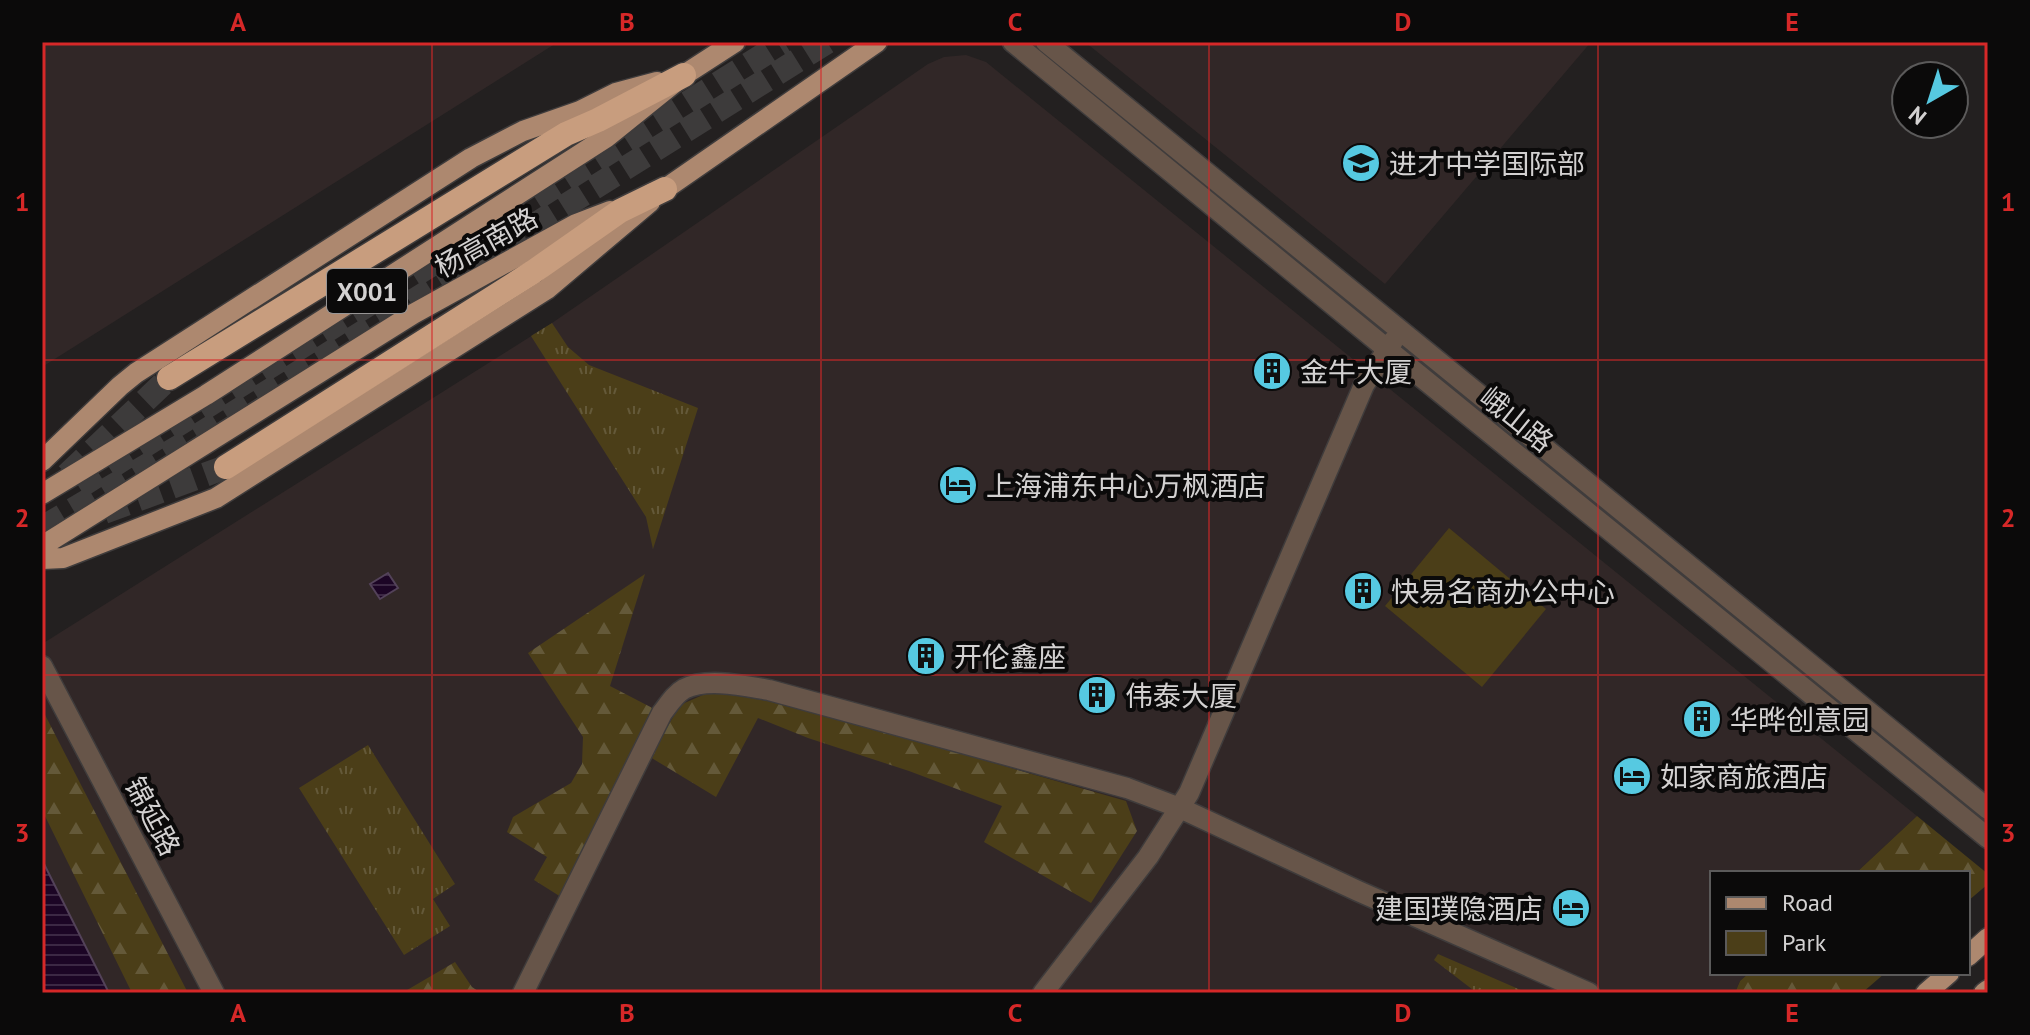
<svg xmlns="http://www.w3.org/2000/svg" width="2030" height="1035" viewBox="0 0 2030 1035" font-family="'PT Sans','Noto Sans SC',sans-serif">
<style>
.built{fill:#312727}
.grass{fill:url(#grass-tufts)}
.forest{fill:url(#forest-firs)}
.green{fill:#4b3e18}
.water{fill:url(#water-rules);stroke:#534259;stroke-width:2}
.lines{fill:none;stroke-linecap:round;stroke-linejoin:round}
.highway-tunnel{stroke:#3d3b3b;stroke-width:24;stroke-dasharray:24 12;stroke-linecap:butt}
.minor-casing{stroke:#3f3c3c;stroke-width:23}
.major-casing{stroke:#3f3c3c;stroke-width:23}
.highway-casing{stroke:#3f3c3c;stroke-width:27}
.minor{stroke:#675549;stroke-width:20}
.major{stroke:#ad886f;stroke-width:20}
.highway{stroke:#c89d7e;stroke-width:24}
.grid{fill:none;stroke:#d62828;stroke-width:2;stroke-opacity:0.55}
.labels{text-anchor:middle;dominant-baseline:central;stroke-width:8;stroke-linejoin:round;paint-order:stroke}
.shield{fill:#0b0a0a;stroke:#979595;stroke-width:2}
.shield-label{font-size:26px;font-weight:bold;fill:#d3d1d1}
.poi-label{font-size:28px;fill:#d3d1d1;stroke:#0b0a0a;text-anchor:start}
.street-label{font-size:28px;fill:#d3d1d1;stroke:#0b0a0a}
.neatline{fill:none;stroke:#d62828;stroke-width:3}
.grid-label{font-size:26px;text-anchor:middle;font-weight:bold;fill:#d62828}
</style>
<defs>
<pattern id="grass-tufts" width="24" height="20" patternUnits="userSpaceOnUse" patternTransform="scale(2)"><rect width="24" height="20" fill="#4b3e18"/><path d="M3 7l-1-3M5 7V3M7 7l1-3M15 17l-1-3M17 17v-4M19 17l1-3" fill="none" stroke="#645939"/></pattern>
<pattern id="forest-firs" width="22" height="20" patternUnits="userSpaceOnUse" patternTransform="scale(2)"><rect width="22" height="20" fill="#4b3e18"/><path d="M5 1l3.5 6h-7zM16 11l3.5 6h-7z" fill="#645939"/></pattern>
<pattern id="water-rules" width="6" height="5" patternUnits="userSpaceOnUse" patternTransform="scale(2)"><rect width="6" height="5" fill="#1c0525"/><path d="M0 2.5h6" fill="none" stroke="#3c2844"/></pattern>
</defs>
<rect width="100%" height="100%" fill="#232020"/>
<!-- built -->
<path class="built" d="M 42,42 L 558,42 L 42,367 Z
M 1085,42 L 1591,42 L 1385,284 Z
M 966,55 L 986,62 L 1917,816 L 1856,873 L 1712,873 L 1712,973 L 1749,973 L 1740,981 L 1735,993 L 109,993 L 42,860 L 42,644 L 552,323 L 928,64 L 944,57 Z"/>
<!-- grass -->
<path class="grass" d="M 552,323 L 568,347 L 589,365 L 698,408 L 653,549 L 646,517 L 531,336 Z
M 368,745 L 455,884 L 433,899 L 450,926 L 404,955 L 299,788 Z
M 1438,954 L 1528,993 L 1477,993 L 1434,960 Z"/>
<!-- forest -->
<path class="forest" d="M 645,574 L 610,686 L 662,713 L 569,902 L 534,880 L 547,857 L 507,832 L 513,817 L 571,783 L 582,764 L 583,737 L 528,653 Z
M 712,691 L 795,706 L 1126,801 L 1137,831 L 1091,903 L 984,842 L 1002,806 L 909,771 L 808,738 L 758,718 L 716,797 L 650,757 L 680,705 Z
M 42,709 L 188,993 L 132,993 L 42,810 Z
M 1917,816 L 1988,874 L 1988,884 L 1968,901 L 1968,873 L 1856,873 Z
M 455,962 L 472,987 L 481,993 L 402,993 Z
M 1749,973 L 1885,973 L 1862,993 L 1735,993 L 1740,981 Z"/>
<!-- green -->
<path class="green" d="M 1449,528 L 1546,609 L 1482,687 L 1385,606 Z"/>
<!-- water -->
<path class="water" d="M 388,573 L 398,588 L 380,599 L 370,584 Z
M 42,860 L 109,993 L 42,993 Z"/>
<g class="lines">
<!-- highway-tunnel -->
<path class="highway-tunnel" d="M 67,475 L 169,378
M 79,487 L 784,42
M 104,512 L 226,467
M 42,528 L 202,433 L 827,42"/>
<defs>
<path id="minor" d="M 1013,42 L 1387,349 L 1988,838
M 1046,42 L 1988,809
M 42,666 L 214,993
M 523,993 L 662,713 C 669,704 675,694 684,689 C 707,677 745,686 769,690 L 1127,788 L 1180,808 L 1358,891 L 1589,993
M 1043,993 L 1148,857 L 1189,793 L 1364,385 L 1393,341"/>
<path id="major" d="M 651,194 L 665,189 L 877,42
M 42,461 L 120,386 L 136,373 L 471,158 L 523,131 L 580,111 L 616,93 L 657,82
M 42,494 L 206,395 L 607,137 L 684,75 L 735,42
M 42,546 L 413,314 L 576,224 L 610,211
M 42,559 L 63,558 L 216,498 L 547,289 L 650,202
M 1968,956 L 1988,938
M 1926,993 L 1949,973
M 1984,993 L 1988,990"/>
<path id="highway" d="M 169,378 L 566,134 L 598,120 L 684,75
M 226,467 L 533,272 L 620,211 L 665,189"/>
</defs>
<!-- minor casing -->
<use href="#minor" class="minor-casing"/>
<!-- major casing -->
<use href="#major" class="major-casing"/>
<!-- highway casing -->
<use href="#highway" class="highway-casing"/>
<!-- minor -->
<use href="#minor" class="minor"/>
<!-- major -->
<use href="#major" class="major"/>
<!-- highway -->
<use href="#highway" class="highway"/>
</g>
<!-- grid -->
<path class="grid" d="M 432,42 L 432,993M 821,42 L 821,993M 1209,42 L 1209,993M 1598,42 L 1598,993M 42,360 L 1988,360M 42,675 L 1988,675"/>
<!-- icons -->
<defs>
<symbol id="school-disc" viewBox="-11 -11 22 22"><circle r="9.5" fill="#56c9e1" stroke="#0b0a0a"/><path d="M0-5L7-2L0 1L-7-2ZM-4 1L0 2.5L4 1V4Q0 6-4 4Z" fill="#111"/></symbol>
<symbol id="building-disc" viewBox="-11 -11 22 22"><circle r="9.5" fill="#56c9e1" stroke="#0b0a0a"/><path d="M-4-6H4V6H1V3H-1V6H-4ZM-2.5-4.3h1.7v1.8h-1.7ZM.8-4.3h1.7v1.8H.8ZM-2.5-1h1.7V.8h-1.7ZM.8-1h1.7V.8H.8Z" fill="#111"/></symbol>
<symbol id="hotel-disc" viewBox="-11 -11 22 22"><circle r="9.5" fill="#56c9e1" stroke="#0b0a0a"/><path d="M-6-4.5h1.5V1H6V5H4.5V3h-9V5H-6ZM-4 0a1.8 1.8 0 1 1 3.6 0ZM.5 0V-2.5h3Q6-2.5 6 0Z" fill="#111"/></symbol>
</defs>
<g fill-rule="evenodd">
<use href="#school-disc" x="1339" y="141" width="44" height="44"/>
<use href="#building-disc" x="1250" y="349" width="44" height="44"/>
<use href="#hotel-disc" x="936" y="463" width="44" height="44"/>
<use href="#building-disc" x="1341" y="569" width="44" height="44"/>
<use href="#building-disc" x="904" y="634" width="44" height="44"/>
<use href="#building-disc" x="1075" y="673" width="44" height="44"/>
<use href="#building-disc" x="1680" y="697" width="44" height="44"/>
<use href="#hotel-disc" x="1610" y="754" width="44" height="44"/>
<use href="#hotel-disc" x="1549" y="886" width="44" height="44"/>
</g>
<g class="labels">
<!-- shield labels -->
<rect class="shield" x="327" y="269" width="80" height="44" rx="6"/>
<g class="shield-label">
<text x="367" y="291">X001</text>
</g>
<!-- poi labels -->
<g class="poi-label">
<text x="1389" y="163">进才中学国际部</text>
<text x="1300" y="371">金牛大厦</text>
<text x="986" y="485">上海浦东中心万枫酒店</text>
<text x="1391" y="591">快易名商办公中心</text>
<text x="954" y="656">开伦鑫座</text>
<text x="1125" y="695">伟泰大厦</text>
<text x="1730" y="719">华晔创意园</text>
<text x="1660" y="776">如家商旅酒店</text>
<text x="1543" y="908" text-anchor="end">建国璞隐酒店</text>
</g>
<!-- street labels -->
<g class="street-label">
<text transform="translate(486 242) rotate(-29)">杨高南路</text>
<text transform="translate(1517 419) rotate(39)">峨山路</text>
<text transform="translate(153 816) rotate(62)">锦延路</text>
</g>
</g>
<!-- border -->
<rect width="2030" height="1035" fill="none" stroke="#0b0a0a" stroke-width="88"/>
<!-- legend -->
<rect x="1710" y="871" width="260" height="104" fill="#0b0a0a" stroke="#5b5a5a" stroke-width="2"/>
<rect x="1726" y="897" width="40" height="12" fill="#ad886f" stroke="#5b5a5a" stroke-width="2"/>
<text x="1782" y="911" font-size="24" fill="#d3d1d1">Road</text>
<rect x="1726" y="931" width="40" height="24" fill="#4b3e18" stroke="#5b5a5a" stroke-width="2"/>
<text x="1782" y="951" font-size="24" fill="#d3d1d1">Park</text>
<!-- north arrow -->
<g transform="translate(1930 100) rotate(219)"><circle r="38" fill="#0b0a0a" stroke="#5b5a5a" stroke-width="2"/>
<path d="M0-6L14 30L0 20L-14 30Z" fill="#56c9e1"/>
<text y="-12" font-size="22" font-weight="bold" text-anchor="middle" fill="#d3d1d1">N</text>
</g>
<rect x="44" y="44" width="1942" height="947" class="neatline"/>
<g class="grid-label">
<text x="238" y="31">A</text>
<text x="627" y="31">B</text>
<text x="1015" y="31">C</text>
<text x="1403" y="31">D</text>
<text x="1792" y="31">E</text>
<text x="22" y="211">1</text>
<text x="2008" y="211">1</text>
<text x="22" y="527">2</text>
<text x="2008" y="527">2</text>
<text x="22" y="842">3</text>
<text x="2008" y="842">3</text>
<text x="238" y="1022">A</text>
<text x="627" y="1022">B</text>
<text x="1015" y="1022">C</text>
<text x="1403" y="1022">D</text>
<text x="1792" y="1022">E</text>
</g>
</svg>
